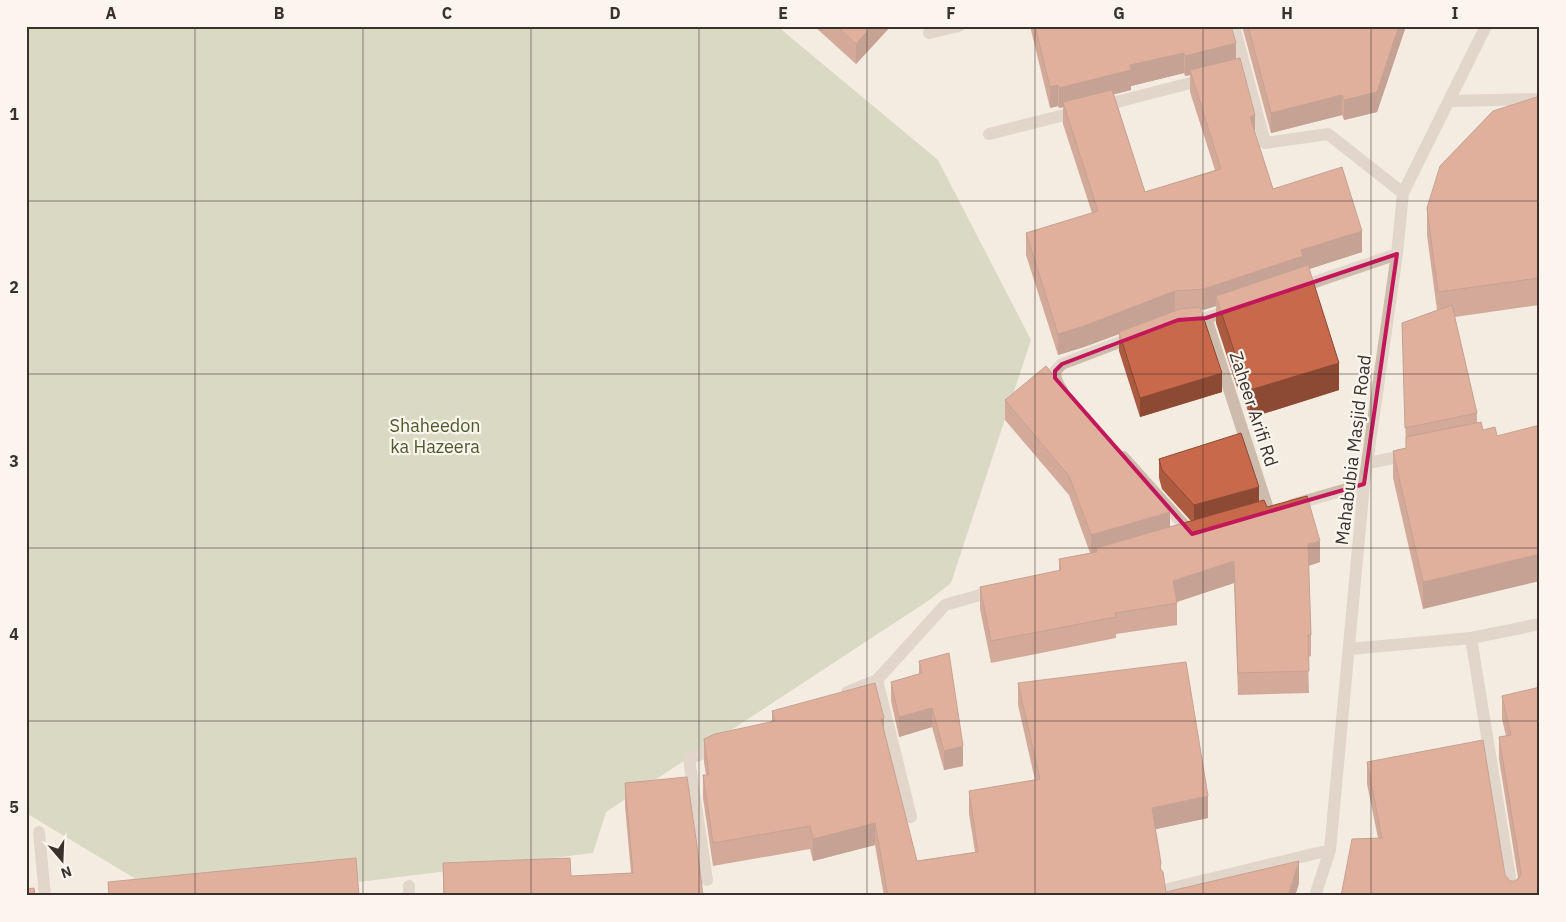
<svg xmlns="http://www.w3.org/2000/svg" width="1566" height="922" viewBox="0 0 1566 922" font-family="'IBM Plex Sans',sans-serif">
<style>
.green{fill:#b8c4a0}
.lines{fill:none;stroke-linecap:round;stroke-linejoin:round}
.street{stroke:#cdbbac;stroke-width:12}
.wall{fill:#ac5a40;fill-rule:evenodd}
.shaded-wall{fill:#8c4a34}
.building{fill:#c8694b;stroke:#8c4a34}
.marked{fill:none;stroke:#c2185b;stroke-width:4;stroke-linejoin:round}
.grid{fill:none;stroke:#3b302b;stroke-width:1;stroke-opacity:0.55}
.labels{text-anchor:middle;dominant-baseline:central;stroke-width:4.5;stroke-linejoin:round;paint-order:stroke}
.street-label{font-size:18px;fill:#3b302b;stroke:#fbf5ee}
.park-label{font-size:18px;fill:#4a5a2e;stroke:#fbf5ee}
.neatline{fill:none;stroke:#3b302b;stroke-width:2}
.grid-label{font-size:16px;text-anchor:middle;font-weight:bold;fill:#3b302b}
</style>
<rect width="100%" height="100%" fill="#f4ebe1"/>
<!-- green -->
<path class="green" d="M 26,26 L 777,26 L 938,160 L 1031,340 L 951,583 L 928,601 L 606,812 L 593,853 L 245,896 L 164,896 L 26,813 Z"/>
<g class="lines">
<!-- street -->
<path class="street" d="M 1234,26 L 1265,143 L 1328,134 L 1403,193
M 929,33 L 959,26
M 1449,101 L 1540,99
M 1101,106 L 1206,79
M 989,134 L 1080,111
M 1297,288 L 1397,254
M 1206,318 L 1269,512
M 1187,319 L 1206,318 L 1231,310
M 1062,390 C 1057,384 1055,379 1055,371 L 1062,364 L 1133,337
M 1123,457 L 1192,534
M 1368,463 L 1408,455
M 1292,505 L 1364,484
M 1471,638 L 1513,896
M 1349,649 L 1471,638 L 1540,624
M 877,680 L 911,817
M 847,692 L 877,680 L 945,605 L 994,591
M 39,832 L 45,896
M 707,880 L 689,759 L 718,747
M 1168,889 L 1330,850
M 409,896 L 409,886
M 1315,896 L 1330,850 L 1364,484 L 1397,254 L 1403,193 L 1486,26"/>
</g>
<!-- wall -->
<path class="wall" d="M 814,26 L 891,26 L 856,64 Z
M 1030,26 L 1231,26 L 1236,59 L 1255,133 L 1273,189 L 1362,252 L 1309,269 L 1339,390 L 1250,418 L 1240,386 L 1237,387 L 1216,323 L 1216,306 L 1201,310 L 1222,392 L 1140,417 L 1119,351 L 1119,334 L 1084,347 L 1058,355 L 1026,255 L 1026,233 L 1092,213 L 1063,124 L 1063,107 L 1059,108 L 1058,106 L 1050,108 ZM 1184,73 L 1185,76 L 1190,75 L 1190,92 L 1215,170 L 1145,192 L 1114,94 L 1131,90 L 1131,86 Z
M 1242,26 L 1406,26 L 1377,112 L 1344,120 L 1342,115 L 1271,133 Z
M 1540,96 L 1540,313 L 1539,305 L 1455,317 L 1477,413 L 1477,422 L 1423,609 L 1393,478 L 1393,451 L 1406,448 L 1402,323 L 1437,310 L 1427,235 L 1427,208 Z
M 1005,400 L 1170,527 L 1191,521 L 1162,489 L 1159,478 L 1159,459 L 1259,501 L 1267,507 L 1320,562 L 1308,566 L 1311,635 L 1311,656 L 1308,657 L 1309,693 L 1238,695 L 1234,583 L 1177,602 L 1177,625 L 1116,634 L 1116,638 L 991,663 L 980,609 L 980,587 L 1059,571 L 1059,559 L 1090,553 L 1069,495 L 1005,420 Z
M 919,661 L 963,766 L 944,770 L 932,727 L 899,737 L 891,701 L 891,682 L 919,674 Z
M 1018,683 L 1208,818 L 1155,829 L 1161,870 L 1166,892 L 1299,883 L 1295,896 L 884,896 L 875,845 L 813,861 L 810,849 L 713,866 L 703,798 L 703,775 L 706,775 L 704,762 L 704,739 L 772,722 L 772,711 L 884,732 L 917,861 L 975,852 L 969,814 L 969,791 L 1035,780 L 1018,705 Z
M 1540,687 L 1540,896 L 1378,838 L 1367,784 L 1367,762 L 1505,875 L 1510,881 L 1515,881 L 1518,878 L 1499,759 L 1499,737 L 1506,736 L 1502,719 L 1502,696 Z
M 625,783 L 703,896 L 443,896 L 443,863 L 571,876 L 631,873 L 625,806 Z"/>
<!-- shaded-wall -->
<path class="shaded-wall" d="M 872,26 L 891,26 L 856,64 L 856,44 Z
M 1399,26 L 1406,26 L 1377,112 L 1344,120 L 1344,100 Z
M 1236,43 L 1236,64 L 1190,70 L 1190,75 L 1185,76 L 1185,56 Z
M 1184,53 L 1184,73 L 1131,86 L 1131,90 L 1065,107 L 1063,102 L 1063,107 L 1059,108 L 1059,88 L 1130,65 Z
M 1058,85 L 1058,106 L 1050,108 L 1050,87 Z
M 1342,95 L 1342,115 L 1271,133 L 1271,113 Z
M 1255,115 L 1255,137 L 1250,117 Z
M 1362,231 L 1362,252 L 1303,271 L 1216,296 L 1216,306 L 1204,310 L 1204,289 L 1301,250 Z
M 1175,291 L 1175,312 L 1119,332 L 1119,334 L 1084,347 L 1058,355 L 1058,334 Z
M 1240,359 L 1240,386 L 1237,387 L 1237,360 Z
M 1339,363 L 1339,390 L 1250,418 L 1250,390 Z
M 1222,373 L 1222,392 L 1140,417 L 1140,398 Z
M 1259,487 L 1259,506 L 1194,525 L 1194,505 Z
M 1170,512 L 1170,532 L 1096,548 L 1096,553 L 1091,555 L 1091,535 Z
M 1320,541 L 1320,562 L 1308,566 L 1308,544 Z
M 1540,554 L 1540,581 L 1423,609 L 1423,582 Z
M 1234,561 L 1234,583 L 1173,603 L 1173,581 Z
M 932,708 L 932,727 L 899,737 L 899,717 Z
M 884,718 L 884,741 L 881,719 Z
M 963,746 L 963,766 L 944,770 L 944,751 Z
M 1208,796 L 1208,818 L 1152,830 L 1152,808 Z
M 875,823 L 875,845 L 813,861 L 813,839 Z
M 1299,861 L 1299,883 L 1295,896 L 1288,896 Z"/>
<!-- building -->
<path class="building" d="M 837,26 L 872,26 L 856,44 Z
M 1035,26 L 1231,26 L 1236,43 L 1185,56 L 1184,53 L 1130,65 L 1131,70 L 1059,88 L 1058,85 L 1050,87 Z
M 1248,26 L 1399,26 L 1377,92 L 1344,100 L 1342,95 L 1271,113 Z
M 1240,58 L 1255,115 L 1250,117 L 1273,189 L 1342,167 L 1362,231 L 1301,250 L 1303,256 L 1204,289 L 1175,291 L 1084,326 L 1058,334 L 1026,233 L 1098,211 L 1063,102 L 1112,90 L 1145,192 L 1221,169 L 1190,70 Z
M 1540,96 L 1540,286 L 1539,278 L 1438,292 L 1427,208 L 1440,166 L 1493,111 Z
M 1308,265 L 1339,363 L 1250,390 L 1240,359 L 1237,360 L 1216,296 Z
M 1452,305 L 1477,413 L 1405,428 L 1402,323 Z
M 1200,307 L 1222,373 L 1140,398 L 1119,332 L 1180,309 Z
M 1046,366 L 1170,512 L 1091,535 L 1069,476 L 1005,400 Z
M 1481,422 L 1483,430 L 1495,427 L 1497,436 L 1540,425 L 1540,554 L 1423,582 L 1393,451 L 1406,448 L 1406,437 Z
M 1241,433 L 1259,487 L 1194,505 L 1162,470 L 1159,459 Z
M 1307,496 L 1320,541 L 1308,544 L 1311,635 L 1308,635 L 1309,671 L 1238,673 L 1234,561 L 1173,581 L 1177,603 L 1115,613 L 1116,617 L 991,641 L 980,587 L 1061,570 L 1059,559 L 1097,552 L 1096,548 L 1264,500 L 1267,507 Z
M 949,653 L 963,746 L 944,751 L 932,708 L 899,717 L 891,682 L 922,673 L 919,661 Z
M 1186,662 L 1208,796 L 1152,808 L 1161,863 L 1160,868 L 1163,872 L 1166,892 L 1299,861 L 1288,896 L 888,896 L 875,823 L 813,839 L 810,826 L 713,843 L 703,775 L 709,775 L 704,739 L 715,734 L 775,721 L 772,711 L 875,683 L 884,718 L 881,719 L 917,861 L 978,852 L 969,791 L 1040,779 L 1018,683 Z
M 1540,687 L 1540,896 L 1341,896 L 1352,839 L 1382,838 L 1367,762 L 1483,740 L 1505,875 L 1510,881 L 1515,881 L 1520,877 L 1521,872 L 1499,737 L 1511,735 L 1502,696 Z
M 687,777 L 697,846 L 703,896 L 444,896 L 443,863 L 570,858 L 571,876 L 633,873 L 625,783 Z
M 356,858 L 359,896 L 109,896 L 108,882 Z
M 34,888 L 35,896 L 26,896 L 26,889 Z"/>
<!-- marked area -->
<path d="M0 0H1566V922H0ZM 1397,254 L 1364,484 L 1192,534 L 1055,378 L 1055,371 L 1062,364 L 1178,320 L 1206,318 Z" fill="#f4ebe1" fill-opacity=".55" fill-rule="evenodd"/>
<path class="marked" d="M 1397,254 L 1364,484 L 1192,534 L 1055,378 L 1055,371 L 1062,364 L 1178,320 L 1206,318 Z"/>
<!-- grid -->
<path class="grid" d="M 195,26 L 195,896M 363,26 L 363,896M 531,26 L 531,896M 699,26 L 699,896M 867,26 L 867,896M 1035,26 L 1035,896M 1203,26 L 1203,896M 1371,26 L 1371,896M 26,201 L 1540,201M 26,374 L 1540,374M 26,548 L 1540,548M 26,721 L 1540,721"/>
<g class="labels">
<!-- street labels -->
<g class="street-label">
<text transform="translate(1254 409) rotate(72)">Zaheer Arifi Rd</text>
<text transform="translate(1353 450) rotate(-83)">Mahabubia Masjid Road</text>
</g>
<!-- park labels -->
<g class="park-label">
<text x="435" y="425">Shaheedon<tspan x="435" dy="21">ka Hazeera</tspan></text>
</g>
</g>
<!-- border -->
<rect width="1566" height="922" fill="none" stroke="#fbf5ee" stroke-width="55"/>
<!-- north arrow -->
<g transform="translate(62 860) rotate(161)" stroke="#fbf5ee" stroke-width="4" paint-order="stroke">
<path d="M0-4L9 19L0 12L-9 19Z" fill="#3b302b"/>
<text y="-8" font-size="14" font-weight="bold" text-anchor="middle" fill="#3b302b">N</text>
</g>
<rect x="28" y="28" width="1510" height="866" class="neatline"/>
<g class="grid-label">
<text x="111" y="19">A</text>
<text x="279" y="19">B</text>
<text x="447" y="19">C</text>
<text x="615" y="19">D</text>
<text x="783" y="19">E</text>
<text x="951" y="19">F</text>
<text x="1119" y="19">G</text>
<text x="1287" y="19">H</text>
<text x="1455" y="19">I</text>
<text x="14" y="120">1</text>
<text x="14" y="293">2</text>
<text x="14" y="467">3</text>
<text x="14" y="640">4</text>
<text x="14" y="813">5</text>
</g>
</svg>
